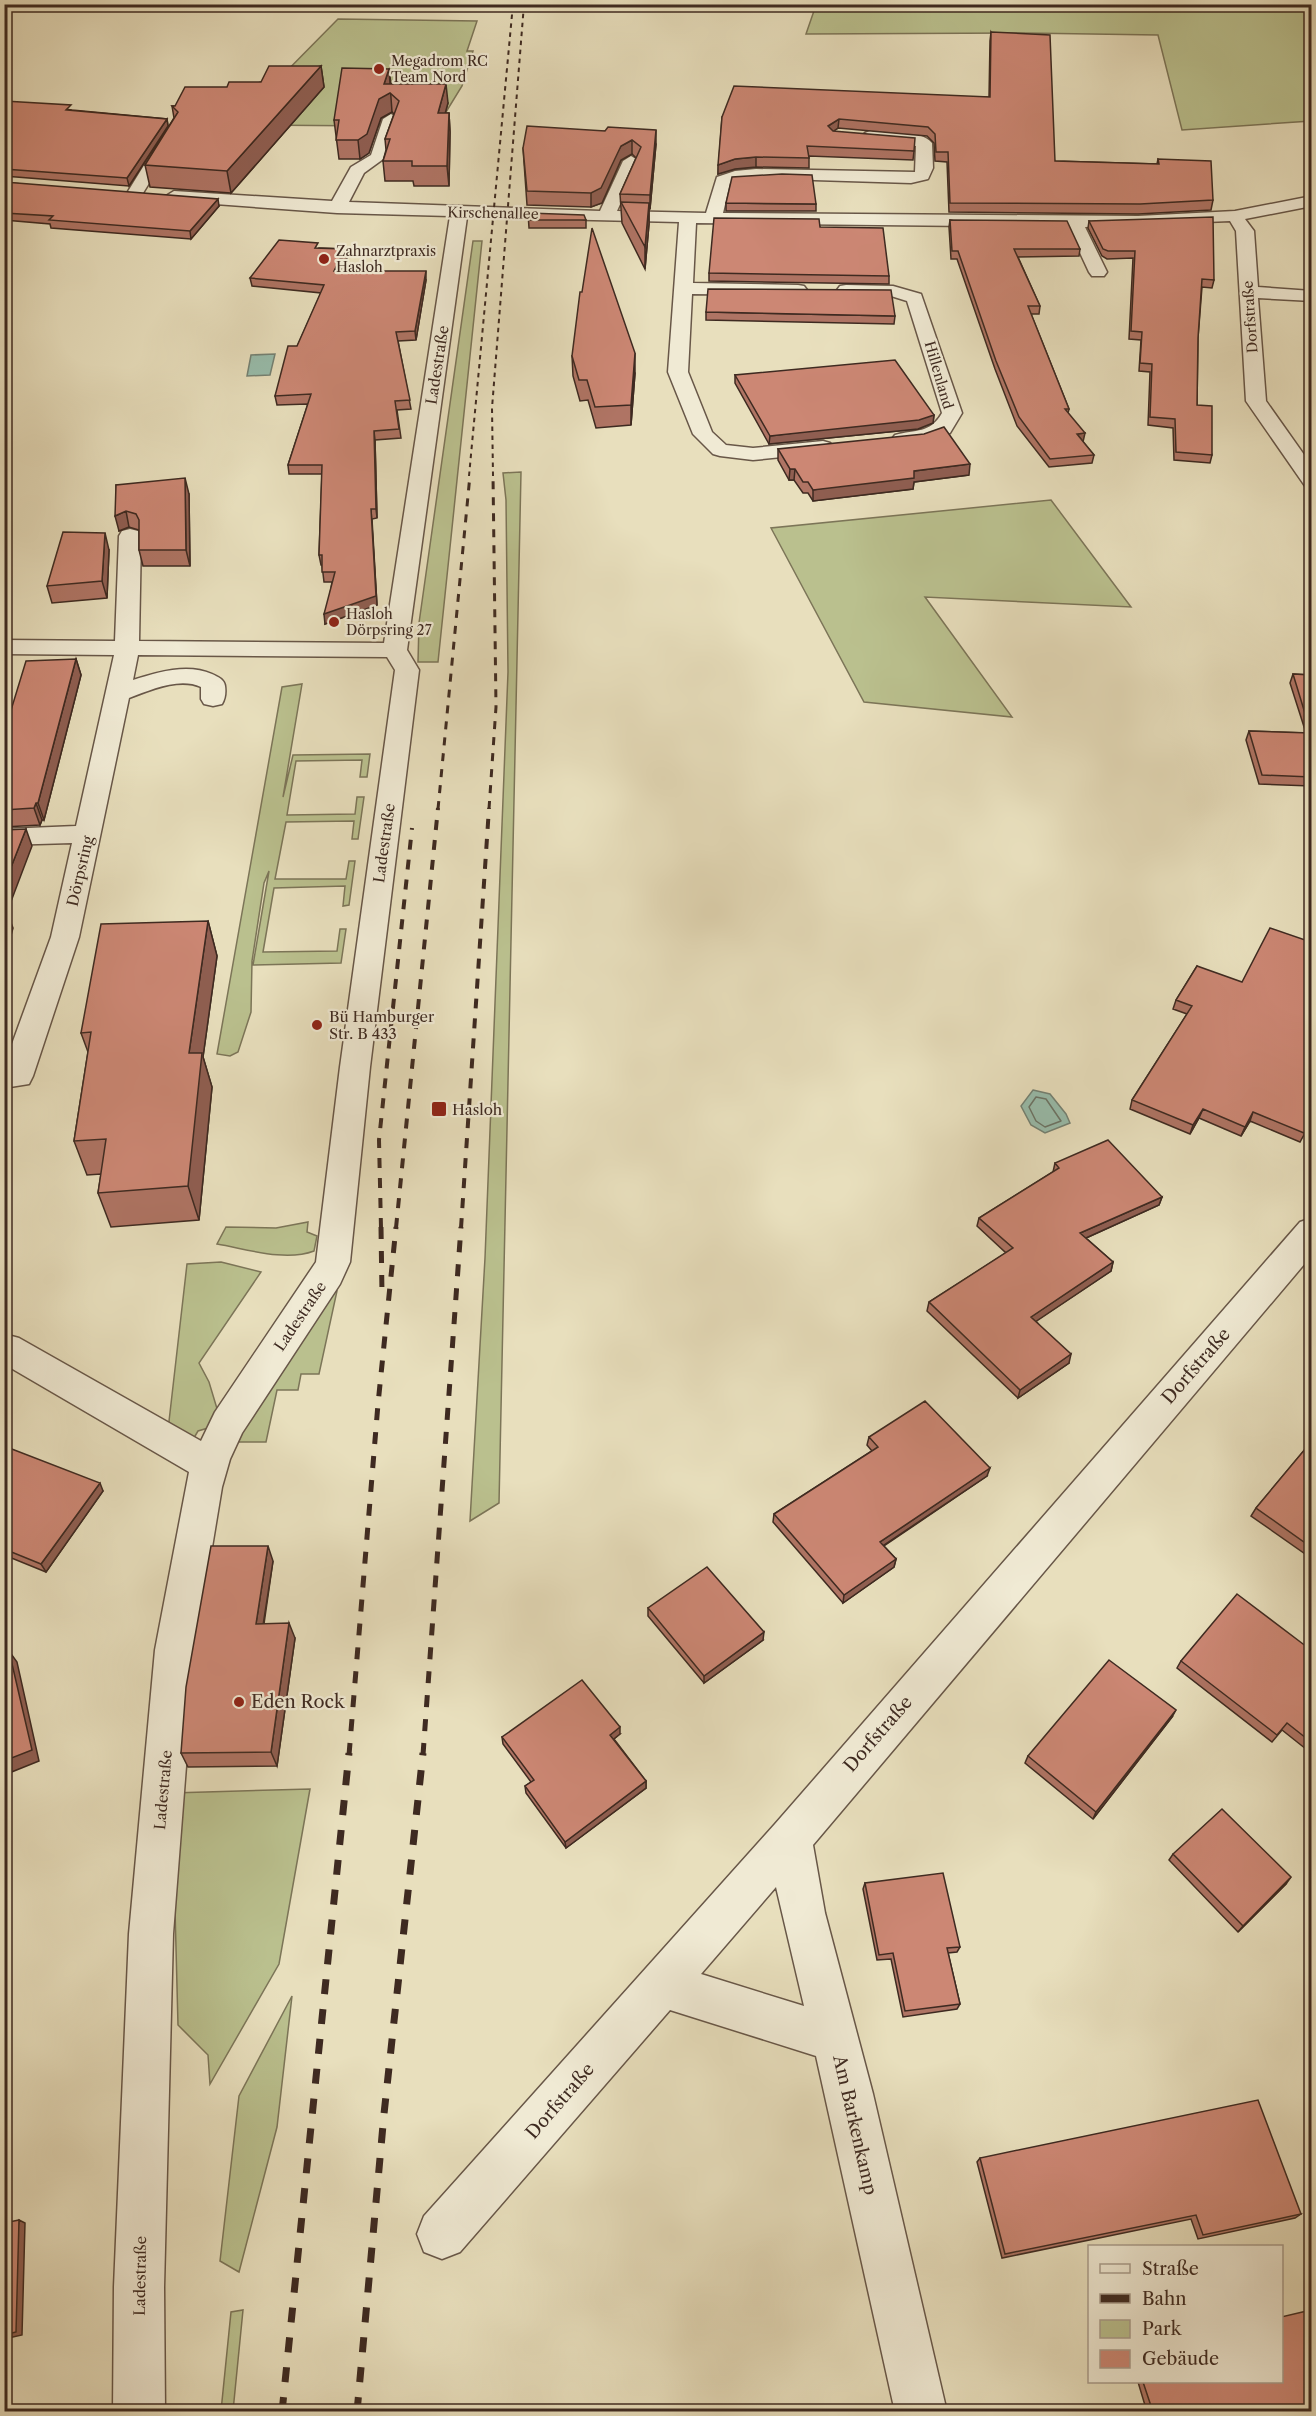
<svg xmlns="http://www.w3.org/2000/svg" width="1316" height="2416" viewBox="0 0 1316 2416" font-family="'Libre Caslon Text',serif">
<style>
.green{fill:#bac08e;stroke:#7c7558;stroke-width:1.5}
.water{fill:#98bdac;stroke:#748274;stroke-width:1.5}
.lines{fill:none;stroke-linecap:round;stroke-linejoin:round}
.shore{stroke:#6b7466;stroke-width:1.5}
.minor-casing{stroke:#685748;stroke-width:3}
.minor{fill:#f0ead4;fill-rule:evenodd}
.rail-far4{stroke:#3e2a21;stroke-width:2;stroke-dasharray:4.5 4.5;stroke-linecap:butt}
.rail-far3{stroke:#3e2a21;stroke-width:3;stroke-dasharray:8 8;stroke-linecap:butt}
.rail-far2{stroke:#3e2a21;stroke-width:4;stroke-dasharray:10 10;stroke-linecap:butt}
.rail-far1{stroke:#3e2a21;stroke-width:5;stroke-dasharray:12 12;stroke-linecap:butt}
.rail{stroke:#3e2a21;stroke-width:7;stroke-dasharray:15 15;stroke-linecap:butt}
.wall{fill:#af7464;stroke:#3e2a21;stroke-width:1.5}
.shaded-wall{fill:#8f5e51;stroke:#3e2a21;stroke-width:1.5}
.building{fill:#cc8774;stroke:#3e2a21;stroke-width:1.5}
.poi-dot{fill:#8f2418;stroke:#f0ead4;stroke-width:2}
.labels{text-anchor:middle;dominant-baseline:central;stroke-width:4.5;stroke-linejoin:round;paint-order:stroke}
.far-poi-label{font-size:14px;fill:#3e2a21;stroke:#f0ead4;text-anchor:start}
.far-street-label{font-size:14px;fill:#3e2a21;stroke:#f0ead4}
.street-label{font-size:15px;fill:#3e2a21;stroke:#f0ead4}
.poi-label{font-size:15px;fill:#3e2a21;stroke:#f0ead4;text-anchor:start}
.near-street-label{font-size:18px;fill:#3e2a21;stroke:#f0ead4}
.near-poi-label{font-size:18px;fill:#3e2a21;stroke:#f0ead4;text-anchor:start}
</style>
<rect width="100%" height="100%" fill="#e8dfbd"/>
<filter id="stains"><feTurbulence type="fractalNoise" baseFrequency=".00333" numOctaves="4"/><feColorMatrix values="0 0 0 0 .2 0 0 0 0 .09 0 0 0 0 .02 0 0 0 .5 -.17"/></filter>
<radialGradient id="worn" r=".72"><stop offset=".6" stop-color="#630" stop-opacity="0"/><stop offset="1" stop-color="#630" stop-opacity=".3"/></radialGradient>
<!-- green -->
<path class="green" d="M 816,5 L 1308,5 L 1312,6 L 1311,121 L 1182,130 L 1158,35 L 1024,33 L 806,34 Z
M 338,19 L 477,21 L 467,51 L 473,51 L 462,86 L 446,112 L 377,126 L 253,125 L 272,86 Z
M 473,241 L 482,241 L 438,662 L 418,662 L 419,623 Z
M 521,472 L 499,1503 L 470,1521 L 485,1258 L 508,672 L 506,500 L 503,473 Z
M 1051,500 L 1131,607 L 925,597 L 1012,717 L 864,702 L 771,528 Z
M 302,684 L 283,797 L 293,755 L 370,754 L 367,777 L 360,777 L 362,760 L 296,761 L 287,815 L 355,814 L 357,797 L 364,797 L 358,839 L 352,839 L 354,821 L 286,822 L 275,879 L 346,879 L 349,861 L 355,861 L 349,905 L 343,906 L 345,886 L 274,888 L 263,952 L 337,951 L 340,929 L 346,929 L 341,963 L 253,965 L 269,871 L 264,883 L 252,961 L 251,1012 L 238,1052 L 230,1056 L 217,1054 L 282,687 Z
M 308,1222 L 307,1232 L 317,1236 L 314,1251 C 285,1262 247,1249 217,1244 L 226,1227 L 276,1228 Z
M 221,1262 L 261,1272 L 199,1363 L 209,1382 L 218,1412 L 208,1428 L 198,1431 L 191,1443 L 168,1430 L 187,1264 Z
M 330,1290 L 337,1291 L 319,1374 L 301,1374 L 298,1390 L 277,1390 L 266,1442 L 239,1442 L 241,1429 Z
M 310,1789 L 279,1964 L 210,2084 L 208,2055 L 178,2025 L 172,1793 Z
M 292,1996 L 277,2127 L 239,2272 L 220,2261 L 239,2096 Z
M 243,2310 L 233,2411 L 221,2411 L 231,2312 Z"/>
<!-- water -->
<path class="water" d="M 275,354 L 270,375 L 247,376 L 251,355 Z
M 1033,1090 L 1050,1094 L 1066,1114 L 1070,1123 L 1045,1133 L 1031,1125 L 1021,1106 Z"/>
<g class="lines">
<!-- shore -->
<path class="shore" d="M 1036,1097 L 1046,1099 L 1061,1121 L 1045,1127 L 1036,1121 L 1029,1107 Z"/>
<defs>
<path id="minor" d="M 391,114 L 399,119 L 386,157 L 364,173 L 349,202 L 600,211 L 623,161 L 631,156 L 639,161 L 617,211 L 706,213 L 717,177 L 735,171 L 756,169 L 915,172 L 916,146 L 865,139 L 862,136 L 865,133 L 870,131 C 887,133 920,129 932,143 L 933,168 L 928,179 L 911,183 L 782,179 L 737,181 L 730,183 L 723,213 L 1138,216 L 1235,211 L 1312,196 L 1312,206 L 1245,219 L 1254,231 L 1258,287 L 1312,291 L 1312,301 L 1258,298 L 1266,401 L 1312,466 L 1312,488 L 1305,486 L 1246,401 L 1236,231 L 1230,221 L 1085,227 L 1107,272 L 1104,276 L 1092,276 L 1089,272 L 1068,227 L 696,223 L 693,283 L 798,285 L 804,286 L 807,290 L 804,294 L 798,295 L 692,294 L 688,372 L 712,432 L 726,445 L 753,448 L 823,441 L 830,443 L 833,447 L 830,451 L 823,453 L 753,460 L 720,456 L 713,454 L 693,434 L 668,372 L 679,222 L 467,217 L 407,650 L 419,670 L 370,1067 L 350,1262 L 340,1284 L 242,1433 L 230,1459 L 222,1487 L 195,1650 L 173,1934 L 164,2287 L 165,2412 L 113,2412 L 114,2287 L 129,1934 L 155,1650 L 189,1472 L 4,1364 L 4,1334 L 19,1338 L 201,1441 L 215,1412 L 316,1262 L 340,1067 L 395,670 L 387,657 L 138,655 L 133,680 C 157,672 188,663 212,674 C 218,677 224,679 225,686 C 226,693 225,699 222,704 L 213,706 L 204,704 L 201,699 L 201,687 C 179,677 151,690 129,698 L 79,937 L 33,1076 L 29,1084 L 4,1088 L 4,1066 L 51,937 L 72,843 L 4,845 L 4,829 L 76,826 L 114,655 L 4,654 L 4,640 L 115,641 L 119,536 L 122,531 L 130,529 L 138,531 L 141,536 L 139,641 L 384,643 L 450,216 L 337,213 L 174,201 L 166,196 L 174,191 L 332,201 L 351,167 L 371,155 L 383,119 Z
M 170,131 L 178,136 L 143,193 L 141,196 L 129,196 L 127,193 L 162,136 Z
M 846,285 L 893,286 L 921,294 L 962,413 L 950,433 C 933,440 914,448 895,443 L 892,439 L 895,435 C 916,429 930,434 942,413 L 907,301 L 891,296 L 840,294 L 837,290 L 840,286 Z
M 1312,1218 L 1312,1255 L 813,1845 L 825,1913 L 873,2094 L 947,2412 L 895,2412 L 816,2056 L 670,2010 L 460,2252 L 442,2259 L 424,2252 L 417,2234 L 424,2216 L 775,1824 L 1300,1222 ZM 776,1887 L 804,2006 L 701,1974 Z"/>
</defs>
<!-- minor casing -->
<use href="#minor" class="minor-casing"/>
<!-- minor -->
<use href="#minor" class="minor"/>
<!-- rail-far4 -->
<path class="rail-far4" d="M 469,476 L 513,4
M 493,476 L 492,408 L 524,4"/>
<!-- rail-far3 -->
<path class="rail-far3" d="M 438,809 L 470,475
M 489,809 L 496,707 L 493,475"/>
<!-- rail-far2 -->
<path class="rail-far2" d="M 381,1228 L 379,1140 L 412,828
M 396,1228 L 438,808
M 461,1228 L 489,808"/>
<!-- rail-far1 -->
<path class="rail-far1" d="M 381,1227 L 382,1294
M 349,1755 L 378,1404 L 396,1227
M 423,1755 L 461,1227"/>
<!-- rail -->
<path class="rail" d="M 282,2412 L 349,1753
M 357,2412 L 384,2114 L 423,1753"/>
</g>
<!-- wall -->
<path class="wall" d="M 991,32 L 1055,161 L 1157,164 L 1158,159 L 1213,200 L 1211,210 L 1138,214 L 949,212 L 947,162 L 935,161 L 934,143 L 927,136 L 838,128 L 833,131 L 914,151 L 913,160 L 809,156 L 809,168 L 756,167 L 735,169 L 718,174 L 722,117 L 989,97 L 990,41 Z
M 321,66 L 324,87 L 231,193 L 150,187 L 145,165 L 174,118 L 172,106 L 175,106 L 261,82 Z
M 389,69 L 391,84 L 448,103 L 445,113 L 449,113 L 450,132 L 449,186 L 414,186 L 413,181 L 385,181 L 383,161 L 386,150 L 385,139 L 394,114 L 392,112 L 381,118 L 369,153 L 360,159 L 339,159 L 334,120 Z
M 4,101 L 72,110 L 167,119 L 168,126 L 129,186 L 4,176 Z
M 605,131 L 656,144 L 650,209 L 649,209 L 649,224 L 645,269 L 622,223 L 620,194 L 636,158 L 632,154 L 621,160 L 602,203 L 591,207 L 527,205 L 523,148 Z
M 4,182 L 219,206 L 191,239 L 51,228 L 50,224 L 4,220 Z
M 726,203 L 816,204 L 816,211 L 726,211 Z
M 528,213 L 586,220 L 586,228 L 529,228 Z
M 950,220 L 1080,249 L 1079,256 L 1018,257 L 1040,306 L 1039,314 L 1031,314 L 1069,409 L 1068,413 L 1083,442 L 1094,455 L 1092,463 L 1049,467 L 1017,426 L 995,369 L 957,259 L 951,259 L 949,227 Z
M 1089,221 L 1214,280 L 1212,288 L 1202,287 L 1198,338 L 1197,405 L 1212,455 L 1210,463 L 1174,460 L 1173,428 L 1148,425 L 1150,372 L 1139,371 L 1141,340 L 1129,339 L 1133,258 L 1107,259 L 1102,256 L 1088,228 Z
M 820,227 L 889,276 L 889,284 L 709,281 L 709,273 Z
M 319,248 L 345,249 L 347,258 L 340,271 L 426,280 L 416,340 L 398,341 L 411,409 L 397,410 L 401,438 L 375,440 L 377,518 L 372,519 L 377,605 L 325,624 L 332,582 L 324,582 L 322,565 L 321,565 L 319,555 L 322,474 L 289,474 L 288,465 L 308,404 L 277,405 L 275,396 L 321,293 L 252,286 L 250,278 Z
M 706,312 L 895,316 L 894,324 L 706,320 Z
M 572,356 L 635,373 L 631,425 L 596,428 L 588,400 L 580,401 L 573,376 Z
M 735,375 L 934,415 L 933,423 L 918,429 L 769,444 L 735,383 Z
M 778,449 L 969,475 L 914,482 L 913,489 L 813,501 L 808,493 L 803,493 L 794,480 L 789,480 L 778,460 Z
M 116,485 L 189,494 L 190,566 L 143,566 L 139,550 L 139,530 L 129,527 L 119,531 Z
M 109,550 L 107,598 L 52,603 L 47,586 Z
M 76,659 L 81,675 L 44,820 L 42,820 L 40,825 L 4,827 L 4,733 Z
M 1293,674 L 1311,675 L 1311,786 L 1259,784 L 1246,740 L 1249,731 L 1306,733 L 1290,683 Z
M 208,921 L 217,956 L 203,1057 L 212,1087 L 199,1220 L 111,1227 L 98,1193 L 101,1174 L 87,1175 L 74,1141 L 88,1052 L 81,1033 Z
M 1197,966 L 1311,1122 L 1300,1142 L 1250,1121 L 1241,1136 L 1199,1118 L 1190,1134 L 1130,1109 L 1132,1100 L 1187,1014 L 1173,1009 L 1176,1000 Z
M 1055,1163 L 1162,1197 L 1159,1205 L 1086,1238 L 1113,1262 L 1111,1271 L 1036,1321 L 1069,1363 L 1018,1398 L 927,1311 L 929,1302 L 1006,1253 L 977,1226 L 979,1218 L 1053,1172 Z
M 869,1437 L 987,1476 L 884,1546 L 896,1559 L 894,1567 L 843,1603 L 773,1522 L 774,1514 L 872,1451 L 867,1445 Z
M 1311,1442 L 1311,1558 L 1251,1516 L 1256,1508 Z
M 4,1446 L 103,1491 L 46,1572 L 4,1555 Z
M 273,1561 L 264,1624 L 295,1638 L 277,1766 L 188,1767 L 181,1753 Z
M 648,1608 L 763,1640 L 704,1683 L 648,1616 Z
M 1311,1650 L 1311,1753 L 1282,1730 L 1272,1742 L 1177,1668 L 1181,1661 Z
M 1172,1717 L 1093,1819 L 1025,1763 L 1028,1756 Z
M 620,1734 L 614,1739 L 646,1781 L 646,1788 L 566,1848 L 526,1793 L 525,1786 L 531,1782 L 503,1744 L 502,1737 Z
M 1173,1854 L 1286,1884 L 1238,1932 L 1169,1860 Z
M 865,1883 L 960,1947 L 957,1952 L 948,1953 L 960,2004 L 957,2009 L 903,2017 L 891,1959 L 877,1960 L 863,1889 Z
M 980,2158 L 1301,2214 L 1295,2218 L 1198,2239 L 1191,2219 L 1002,2258 L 977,2162 Z
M 1138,2382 L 1281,2382 L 1311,2412 L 1147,2412 Z"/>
<!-- shaded-wall -->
<path class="shaded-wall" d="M 321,66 L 324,87 L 231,193 L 227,171 Z
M 389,69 L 392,112 L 381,118 L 369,153 L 360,159 L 358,140 L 384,84 Z
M 446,84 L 448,103 L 440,132 L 438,113 Z
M 449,113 L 450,132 L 449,186 L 447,166 Z
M 167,119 L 168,126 L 129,186 L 127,178 Z
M 839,119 L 838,128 L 828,135 L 828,126 Z
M 656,130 L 656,144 L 650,209 L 650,195 Z
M 632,140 L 632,154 L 621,160 L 602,203 L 591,207 L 591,193 L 621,146 Z
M 756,157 L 756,167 L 735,169 L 718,174 L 718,165 L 735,159 Z
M 218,199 L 219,206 L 191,239 L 190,231 Z
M 649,203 L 649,224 L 645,269 L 645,247 Z
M 345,249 L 347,258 L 335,280 L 334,271 Z
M 426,271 L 426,280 L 416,340 L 415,331 Z
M 635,353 L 635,373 L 631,425 L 631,405 Z
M 934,415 L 933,423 L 918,429 L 769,444 L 770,436 Z
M 374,431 L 375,440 L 377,518 L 376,509 Z
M 1085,433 L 1083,442 L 1077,434 Z
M 970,464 L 969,475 L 914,482 L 913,489 L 813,501 L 813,490 L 914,471 Z
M 790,469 L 795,469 L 794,480 L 789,480 Z
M 185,478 L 189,494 L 190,566 L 186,550 Z
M 371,509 L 377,605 L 325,624 L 324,614 Z
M 126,511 L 129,527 L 119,531 L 115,516 Z
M 105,533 L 109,550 L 107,598 L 102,581 Z
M 76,659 L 81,675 L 44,820 L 38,803 Z
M 36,803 L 42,820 L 40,825 L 34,808 Z
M 26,829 L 32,846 L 7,912 L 13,928 L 4,961 L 4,885 Z
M 208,921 L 217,956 L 203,1057 L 212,1087 L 199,1220 L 188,1186 L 189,1053 Z
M 1203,1109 L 1199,1118 L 1190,1134 L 1193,1125 Z
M 1253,1112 L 1250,1121 L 1241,1136 L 1245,1127 Z
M 1162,1197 L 1159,1205 L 1077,1242 L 1080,1233 Z
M 1113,1262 L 1111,1271 L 1029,1326 L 1031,1317 Z
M 1071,1354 L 1069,1363 L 1018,1398 L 1020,1390 Z
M 990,1468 L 987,1476 L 878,1549 L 880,1542 Z
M 100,1483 L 103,1491 L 46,1572 L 41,1564 Z
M 268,1546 L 273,1561 L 261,1638 L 256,1624 Z
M 896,1559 L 894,1567 L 843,1603 L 844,1595 Z
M 289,1623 L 295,1638 L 277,1766 L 271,1752 Z
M 764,1632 L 763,1640 L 704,1683 L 704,1676 Z
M 9,1651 L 17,1662 L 39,1761 L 4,1775 Z
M 1176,1710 L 1172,1717 L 1093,1819 L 1096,1812 Z
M 620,1727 L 620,1734 L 610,1742 L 610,1735 Z
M 646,1781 L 646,1788 L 566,1848 L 565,1842 Z
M 1291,1877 L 1286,1884 L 1238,1932 L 1243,1926 Z
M 19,2220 L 25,2223 L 22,2335 L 4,2339 Z"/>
<!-- building -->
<path class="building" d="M 991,32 L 1050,35 L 1055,161 L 1159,164 L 1158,159 L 1211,161 L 1213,200 L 1140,204 L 950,203 L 948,152 L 936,152 L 935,134 L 928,127 L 839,119 L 828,126 L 833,131 L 915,138 L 914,151 L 807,146 L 809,158 L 756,157 L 735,159 L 718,165 L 722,117 L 734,86 L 990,97 Z
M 269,66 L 321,66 L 227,171 L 145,165 L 178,112 L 172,106 L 175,106 L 185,87 L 227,87 L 229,82 L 261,82 Z
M 342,68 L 389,69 L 384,84 L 446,84 L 438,113 L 449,113 L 447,166 L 412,166 L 412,161 L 383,161 L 390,139 L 385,139 L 399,101 L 390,93 L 379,99 L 367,134 L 358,140 L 336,140 L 339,120 L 334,120 Z
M 4,101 L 71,105 L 66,110 L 167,119 L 127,178 L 4,169 Z
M 527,126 L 605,131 L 608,127 L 656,130 L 650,195 L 620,194 L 641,147 L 632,140 L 621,146 L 601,188 L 591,193 L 527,191 L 523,148 Z
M 782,174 L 812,175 L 816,204 L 726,203 L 732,177 Z
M 4,182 L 218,199 L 190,231 L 49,220 L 53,216 L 4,213 Z
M 621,202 L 649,203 L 645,247 Z
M 528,213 L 584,215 L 586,220 L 529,220 Z
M 1213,217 L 1214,280 L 1202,279 L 1198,338 L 1197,405 L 1212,406 L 1212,455 L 1176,452 L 1175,419 L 1150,417 L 1152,364 L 1140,363 L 1142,332 L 1131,331 L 1135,251 L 1108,251 L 1103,249 L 1089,221 Z
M 714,218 L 819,219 L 820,227 L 883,228 L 889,276 L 709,273 Z
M 950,220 L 1067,221 L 1080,249 L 1014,249 L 1040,306 L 1028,306 L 1069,409 L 1065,409 L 1085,433 L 1077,434 L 1094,455 L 1050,459 L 1019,417 L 996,361 L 958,251 L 952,251 Z
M 592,228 L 635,353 L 631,405 L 595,407 L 587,380 L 579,380 L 572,356 L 580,292 L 582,292 Z
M 279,240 L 318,243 L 315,248 L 345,249 L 334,271 L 426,271 L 415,331 L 396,332 L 410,400 L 395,401 L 399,429 L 374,431 L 376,509 L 371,509 L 376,596 L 324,614 L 335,572 L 322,572 L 322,555 L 319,555 L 322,465 L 288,465 L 311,394 L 275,396 L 288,346 L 297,346 L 324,285 L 250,278 Z
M 708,289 L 891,290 L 895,316 L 706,312 Z
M 895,360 L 934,415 L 919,420 L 770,436 L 735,375 Z
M 944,427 L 970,464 L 914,471 L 914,478 L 813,490 L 808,482 L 803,482 L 795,469 L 790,469 L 778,449 L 924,434 Z
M 185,478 L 186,550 L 139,550 L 139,520 L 136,514 L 126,511 L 115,516 L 116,485 Z
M 63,532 L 105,533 L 102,581 L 47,586 Z
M 76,659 L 38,803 L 36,803 L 34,808 L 4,810 L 4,733 L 26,661 Z
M 1293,674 L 1311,675 L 1311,733 Z
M 1249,731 L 1311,733 L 1311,777 L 1262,775 Z
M 26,829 L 4,885 L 4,830 Z
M 208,921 L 189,1053 L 202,1053 L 188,1186 L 98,1193 L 106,1139 L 74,1141 L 91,1032 L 81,1033 L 101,924 Z
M 1270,928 L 1311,942 L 1311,1120 L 1304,1133 L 1253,1112 L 1245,1127 L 1203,1109 L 1193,1125 L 1132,1100 L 1192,1006 L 1176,1000 L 1197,966 L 1242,982 Z
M 1108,1140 L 1162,1197 L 1080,1233 L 1113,1262 L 1031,1317 L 1071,1354 L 1020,1390 L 929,1302 L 1013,1248 L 979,1218 L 1059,1168 L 1055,1163 Z
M 925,1401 L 990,1468 L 880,1542 L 896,1559 L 844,1595 L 774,1514 L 878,1447 L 869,1437 Z
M 1311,1442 L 1311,1547 L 1256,1508 Z
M 4,1446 L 100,1483 L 41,1564 L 4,1549 Z
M 211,1546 L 268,1546 L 256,1624 L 289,1623 L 271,1752 L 181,1753 L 186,1687 Z
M 707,1567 L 764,1632 L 704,1676 L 648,1608 Z
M 1237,1594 L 1311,1650 L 1311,1742 L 1287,1723 L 1277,1735 L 1181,1661 Z
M 9,1651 L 32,1750 L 4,1761 L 4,1653 Z
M 1109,1660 L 1176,1710 L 1096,1812 L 1028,1756 Z
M 582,1680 L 620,1727 L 610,1735 L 646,1781 L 565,1842 L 525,1786 L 534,1780 L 502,1737 Z
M 1222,1809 L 1291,1877 L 1243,1926 L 1173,1854 Z
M 943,1873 L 960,1947 L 947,1948 L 960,2004 L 905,2011 L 893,1953 L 879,1955 L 865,1883 Z
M 1258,2100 L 1301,2214 L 1203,2235 L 1196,2215 L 1005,2254 L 980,2158 Z
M 19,2220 L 16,2332 L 4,2335 L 4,2223 Z
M 1311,2310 L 1311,2412 L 1153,2412 L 1143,2382 L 1281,2382 L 1281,2317 Z"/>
<!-- markers -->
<g class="poi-dot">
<circle cx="379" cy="69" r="6"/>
<circle cx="324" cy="259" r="6"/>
<circle cx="334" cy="622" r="6"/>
<circle cx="317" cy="1025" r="6"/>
<rect x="431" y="1101" width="16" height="16" rx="3"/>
<circle cx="239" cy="1702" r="6"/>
</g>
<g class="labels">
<!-- far-poi labels -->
<g class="far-poi-label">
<text x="391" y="61">Megadrom RC<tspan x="391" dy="16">Team Nord</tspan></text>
<text x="336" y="251">Zahnarztpraxis<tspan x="336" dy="16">Hasloh</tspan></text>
<text x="346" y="614">Hasloh<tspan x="346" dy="16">Dörpsring 27</tspan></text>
</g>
<!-- far-street labels -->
<g class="far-street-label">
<text transform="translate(493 213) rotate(1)">Kirschenallee</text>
<text transform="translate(1250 317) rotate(-94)">Dorfstraße</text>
<text transform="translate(939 375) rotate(74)">Hillenland</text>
</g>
<!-- street labels -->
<g class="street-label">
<text transform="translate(437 365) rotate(-81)">Ladestraße</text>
<text transform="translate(384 843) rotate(-82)">Ladestraße</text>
<text transform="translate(80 871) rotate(-77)">Dörpsring</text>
<text transform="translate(300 1316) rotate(-56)">Ladestraße</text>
<text transform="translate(163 1790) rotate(-85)">Ladestraße</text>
<text transform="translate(140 2276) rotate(-89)">Ladestraße</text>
</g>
<!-- poi labels -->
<g class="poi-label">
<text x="329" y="1016">Bü Hamburger<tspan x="329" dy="17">Str. B 433</tspan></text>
<text x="452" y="1109">Hasloh</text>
</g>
<!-- near-street labels -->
<g class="near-street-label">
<text transform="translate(1196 1366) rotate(-49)">Dorfstraße</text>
<text transform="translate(878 1734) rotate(-49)">Dorfstraße</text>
<text transform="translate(560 2101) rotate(-49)">Dorfstraße</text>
<text transform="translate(855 2125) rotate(77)">Am Barkenkamp</text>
</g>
<!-- near-poi labels -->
<g class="near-poi-label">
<text x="251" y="1702">Eden Rock</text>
</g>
</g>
<!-- margin -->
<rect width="1316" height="2416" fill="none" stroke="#e8dfbd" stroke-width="24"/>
<rect x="6" y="6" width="1304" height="2404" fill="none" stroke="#3e2a21" stroke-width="3"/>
<rect x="12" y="12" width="1292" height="2392" fill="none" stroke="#3e2a21" stroke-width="1.5"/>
<!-- legend -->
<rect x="1088" y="2245" width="195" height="138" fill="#f0ead4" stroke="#a99d8c" stroke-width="1.5"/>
<rect x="1100" y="2264" width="30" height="9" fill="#f0ead4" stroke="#a99d8c" stroke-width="1.5"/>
<text x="1142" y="2275" font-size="18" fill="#3e2a21">Straße</text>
<rect x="1100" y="2294" width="30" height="9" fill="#3e2a21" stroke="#a99d8c" stroke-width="1.5"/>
<text x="1142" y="2305" font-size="18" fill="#3e2a21">Bahn</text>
<rect x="1100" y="2320" width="30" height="18" fill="#bac08e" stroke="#a99d8c" stroke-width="1.5"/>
<text x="1142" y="2335" font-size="18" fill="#3e2a21">Park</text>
<rect x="1100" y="2350" width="30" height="18" fill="#cc8774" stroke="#a99d8c" stroke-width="1.5"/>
<text x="1142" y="2365" font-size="18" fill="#3e2a21">Gebäude</text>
<rect width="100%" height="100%" filter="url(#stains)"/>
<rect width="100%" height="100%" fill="url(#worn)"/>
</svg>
